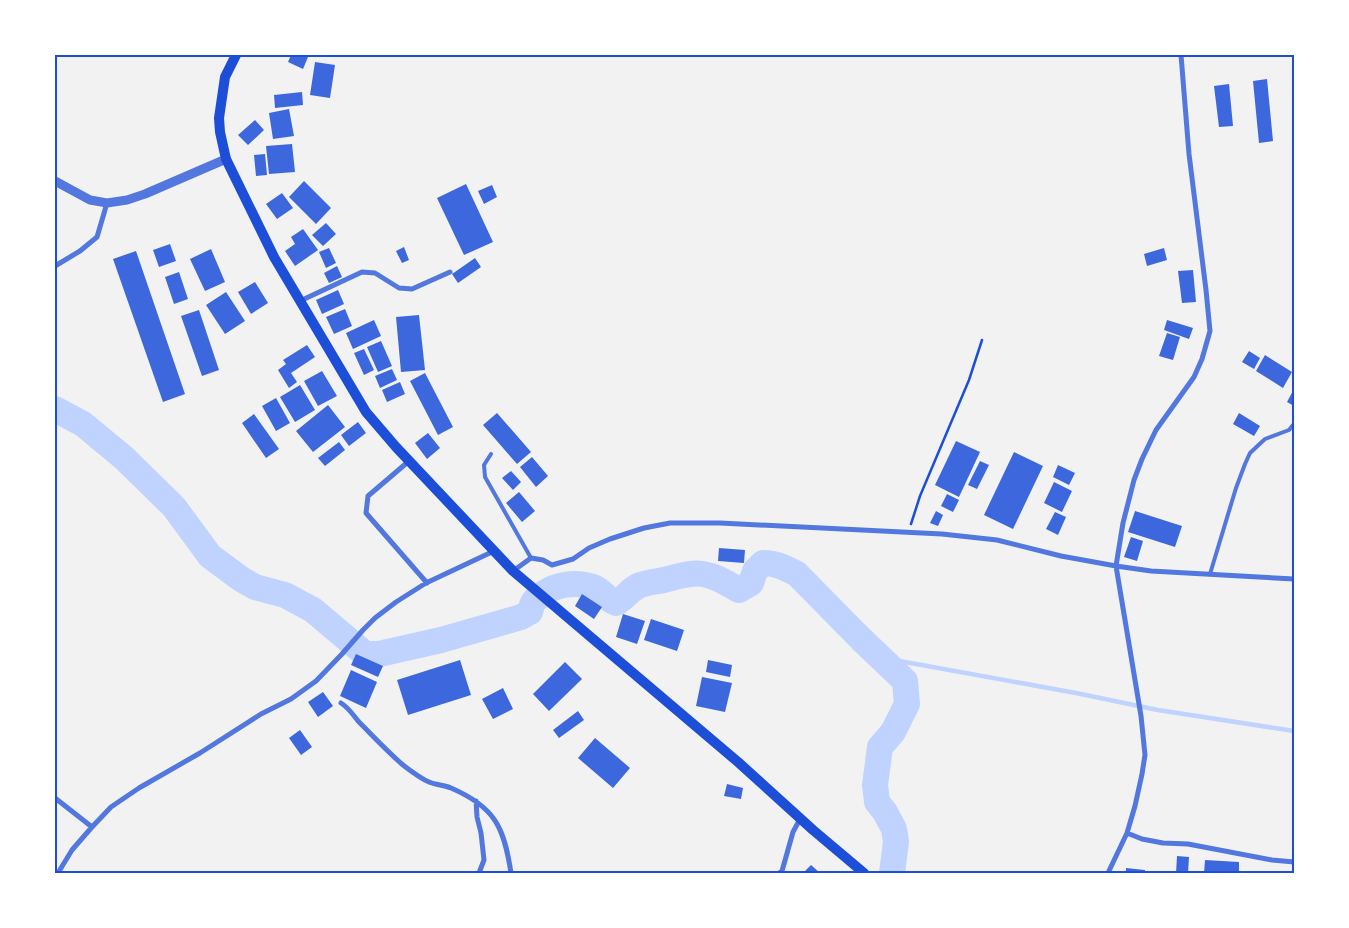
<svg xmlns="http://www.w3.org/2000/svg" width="1349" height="928" viewBox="0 0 1349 928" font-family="'Varela Round',sans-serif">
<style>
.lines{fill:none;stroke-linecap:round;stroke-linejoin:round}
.stream{stroke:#bfd3fe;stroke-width:4.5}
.river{stroke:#bfd3fe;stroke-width:26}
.building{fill:#3d67dc}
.path{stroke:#1d4ed8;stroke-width:2.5}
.service{stroke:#5277de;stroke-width:4}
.minor{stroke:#5277de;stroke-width:5}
.tertiary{stroke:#5277de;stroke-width:9}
.secondary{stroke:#1d4ed8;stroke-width:10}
.neatline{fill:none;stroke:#1d4ed8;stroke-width:2}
</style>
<rect width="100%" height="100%" fill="#f2f2f2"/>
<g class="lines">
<!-- stream -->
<path class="stream" d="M 905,681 L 894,660 L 1076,693 L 1158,710 L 1294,731"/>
<!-- river -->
<path class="river" d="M 55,409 L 83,424 L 124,458 L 174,507 L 210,556 L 241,579 L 255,587 L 285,595 L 313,610 L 365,654 L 379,654 L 441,640 L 521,617 L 530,612 C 531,609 532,603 534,601 C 536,599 538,597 540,596 C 554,584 576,581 593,587 C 602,590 606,599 616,603 C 625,598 630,590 638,586 C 647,582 655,582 664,580 C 677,577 690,572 703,574 C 716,576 728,584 739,590 L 751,583 L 755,571 L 763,563 C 776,563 786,568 797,574 L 861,639 L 905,681 L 907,704 L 893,732 L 880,747 L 875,785 L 877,802 L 885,812 L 894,829 L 896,842 L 892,873"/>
</g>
<!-- building -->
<path class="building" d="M 291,55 L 303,55 L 308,57 L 303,69 L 288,62 Z
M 315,62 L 335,65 L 330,98 L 310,95 Z
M 1267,79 L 1273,141 L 1259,143 L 1253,81 Z
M 1229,84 L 1233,126 L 1219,127 L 1214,86 Z
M 302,92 L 303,105 L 275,108 L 274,95 Z
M 289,109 L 294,136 L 273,139 L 269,113 Z
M 255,120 L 264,130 L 248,145 L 238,135 Z
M 292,144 L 295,172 L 269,174 L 266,146 Z
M 265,154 L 267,175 L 256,176 L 254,155 Z
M 304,181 L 331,208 L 316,224 L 289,197 Z
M 466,184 L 493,242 L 464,255 L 437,198 Z
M 492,185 L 497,197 L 484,204 L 478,191 Z
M 282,193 L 293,208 L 277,219 L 266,204 Z
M 326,223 L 336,234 L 323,246 L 312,235 Z
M 303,229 L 318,250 L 295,266 L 285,251 L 295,244 L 291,237 Z
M 170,244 L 176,261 L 159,267 L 153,250 Z
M 404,247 L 409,260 L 402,263 L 396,251 Z
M 329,248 L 336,263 L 326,268 L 319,252 Z
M 1164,248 L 1167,260 L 1147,266 L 1144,254 Z
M 211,249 L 225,282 L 205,291 L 190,259 Z
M 136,251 L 185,394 L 163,402 L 113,259 Z
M 475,258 L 481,267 L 458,283 L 452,274 Z
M 337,266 L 342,277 L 329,283 L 324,273 Z
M 1193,270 L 1196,302 L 1182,303 L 1178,271 Z
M 179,272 L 188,299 L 174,304 L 165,277 Z
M 255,282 L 268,303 L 251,314 L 238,292 Z
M 338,290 L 344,304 L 322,314 L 316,300 Z
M 226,292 L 245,321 L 225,334 L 206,305 Z
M 345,309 L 352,326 L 334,334 L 326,317 Z
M 199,310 L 219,370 L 202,376 L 181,316 Z
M 419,315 L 425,370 L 401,372 L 396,317 Z
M 374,320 L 381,336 L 353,349 L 346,333 Z
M 1167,320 L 1193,328 L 1189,339 L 1164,330 Z
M 1167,333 L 1180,337 L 1173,360 L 1159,356 Z
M 381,341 L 392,366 L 378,372 L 367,347 Z
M 307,345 L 315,357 L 291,373 L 297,382 L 289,388 L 278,370 L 286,364 L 283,360 Z
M 364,349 L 374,370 L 364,375 L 354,353 Z
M 1249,351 L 1260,358 L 1254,369 L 1242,362 Z
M 1265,355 L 1292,372 L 1283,388 L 1256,371 Z
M 392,369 L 397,380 L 380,388 L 375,376 Z
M 322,371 L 337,396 L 318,406 L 304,381 Z
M 425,373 L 453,427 L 438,435 L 410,381 Z
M 400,382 L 405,394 L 387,402 L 382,390 Z
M 300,385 L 315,410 L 295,422 L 280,397 Z
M 1294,389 L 1294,406 L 1287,402 Z
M 276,398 L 290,423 L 276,431 L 262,406 Z
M 328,405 L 345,427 L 313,452 L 296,431 Z
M 497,413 L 531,452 L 517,464 L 483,425 Z
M 1239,413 L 1260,426 L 1254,436 L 1233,424 Z
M 254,414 L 279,449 L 266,458 L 242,423 Z
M 358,422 L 366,433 L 349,446 L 341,435 Z
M 428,433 L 440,448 L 427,459 L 415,443 Z
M 956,441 L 980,452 L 959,497 L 935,485 Z
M 339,442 L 345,450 L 325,466 L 318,458 Z
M 1014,452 L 1043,466 L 1013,529 L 984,515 Z
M 532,457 L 548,476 L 536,487 L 520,467 Z
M 980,461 L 989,465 L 977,489 L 968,485 Z
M 1058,465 L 1075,473 L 1069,485 L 1053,477 Z
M 511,471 L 521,482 L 513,490 L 502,478 Z
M 1054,482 L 1072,491 L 1062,512 L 1044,503 Z
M 519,492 L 535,511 L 522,522 L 506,503 Z
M 947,494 L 959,500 L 953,512 L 941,506 Z
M 936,511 L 943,515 L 938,526 L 930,523 Z
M 1135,511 L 1182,526 L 1175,547 L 1128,532 Z
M 1055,512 L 1066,517 L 1058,535 L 1046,529 Z
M 1131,537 L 1143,541 L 1137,561 L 1124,557 Z
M 719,548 L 745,550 L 744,563 L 718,561 Z
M 582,594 L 602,607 L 594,619 L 575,606 Z
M 623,614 L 645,621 L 637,644 L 616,637 Z
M 651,619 L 684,630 L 677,651 L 644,640 Z
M 356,654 L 383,666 L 378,677 L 351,665 Z
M 460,660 L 471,695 L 408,715 L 397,680 Z
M 708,660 L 732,665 L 730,677 L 706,672 Z
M 565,662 L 582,679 L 549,711 L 533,694 Z
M 351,670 L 377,682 L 366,708 L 340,696 Z
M 702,677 L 732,683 L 725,712 L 696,706 Z
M 503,688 L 513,709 L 493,719 L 482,699 Z
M 323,692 L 333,706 L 318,717 L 308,702 Z
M 578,711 L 584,720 L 559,738 L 553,730 Z
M 300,730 L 312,747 L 301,755 L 289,738 Z
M 595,738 L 630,768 L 613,788 L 578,758 Z
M 727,784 L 743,788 L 741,799 L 724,796 Z
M 1177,856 L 1189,857 L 1188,873 L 1176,873 Z
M 1205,860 L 1239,862 L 1239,873 L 1204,873 Z
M 811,865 L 820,873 L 803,873 Z
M 1126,868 L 1145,870 L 1145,873 L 1126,873 Z"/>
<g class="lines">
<!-- path -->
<path class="path" d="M 911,524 L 920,496 L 969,380 L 982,340"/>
<!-- service -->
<path class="service" d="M 491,454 L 484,465 L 485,477 L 531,558
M 1210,574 L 1236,488 L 1245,464 L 1250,453 L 1265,439 L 1289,430 L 1293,425"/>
<!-- minor -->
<path class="minor" d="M 55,266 L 80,251 L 97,237 L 107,203
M 300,301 L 362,272 L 375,273 L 399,288 L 412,289 L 450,272
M 409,461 L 368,496 L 366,513 L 427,583
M 513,571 L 531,558 L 543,560 L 552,565 L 573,559 L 589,548 L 610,539 L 644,528 L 670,523 L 720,523 L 942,534 L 997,540 L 1061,556 L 1116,566 L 1151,571 L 1294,579
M 341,703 C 349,708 353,715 359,722 C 373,736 388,752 403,765 C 411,771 420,778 429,782 C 436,785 444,785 451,788 C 495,807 504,827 511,873
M 55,798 L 92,827
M 476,801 L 477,817 L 481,833 L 484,860 L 479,873
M 1127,833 L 1142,839 L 1163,843 L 1188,844 L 1272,860 L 1294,862
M 58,873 L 72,850 L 92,827 L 111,807 L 139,788 L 200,753 L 261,714 L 291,699 L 316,681 L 342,654 L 363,630 L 375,618 L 396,602 L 426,583 L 494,551
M 779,873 L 782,871 L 793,832 L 800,819
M 1108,873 L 1127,833 L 1135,806 L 1142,774 L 1145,755 L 1141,716 L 1116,566 L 1123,523 L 1134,480 L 1142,459 L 1156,430 L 1194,377 L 1202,359 L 1210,331 L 1206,290 L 1189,154 L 1181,55"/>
<!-- tertiary -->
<path class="tertiary" d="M 55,181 L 90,200 L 107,203 L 127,200 L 145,194 L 226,159"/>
<!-- secondary -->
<path class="secondary" d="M 236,55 L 225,77 L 219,118 L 220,132 L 226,159 L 274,257 L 366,412 L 396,447 L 513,571 L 738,762 L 813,830 L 864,873"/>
</g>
<!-- border -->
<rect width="1349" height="928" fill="none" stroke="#ffffff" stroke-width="112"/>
<rect x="56" y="56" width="1237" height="816" class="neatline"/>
</svg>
